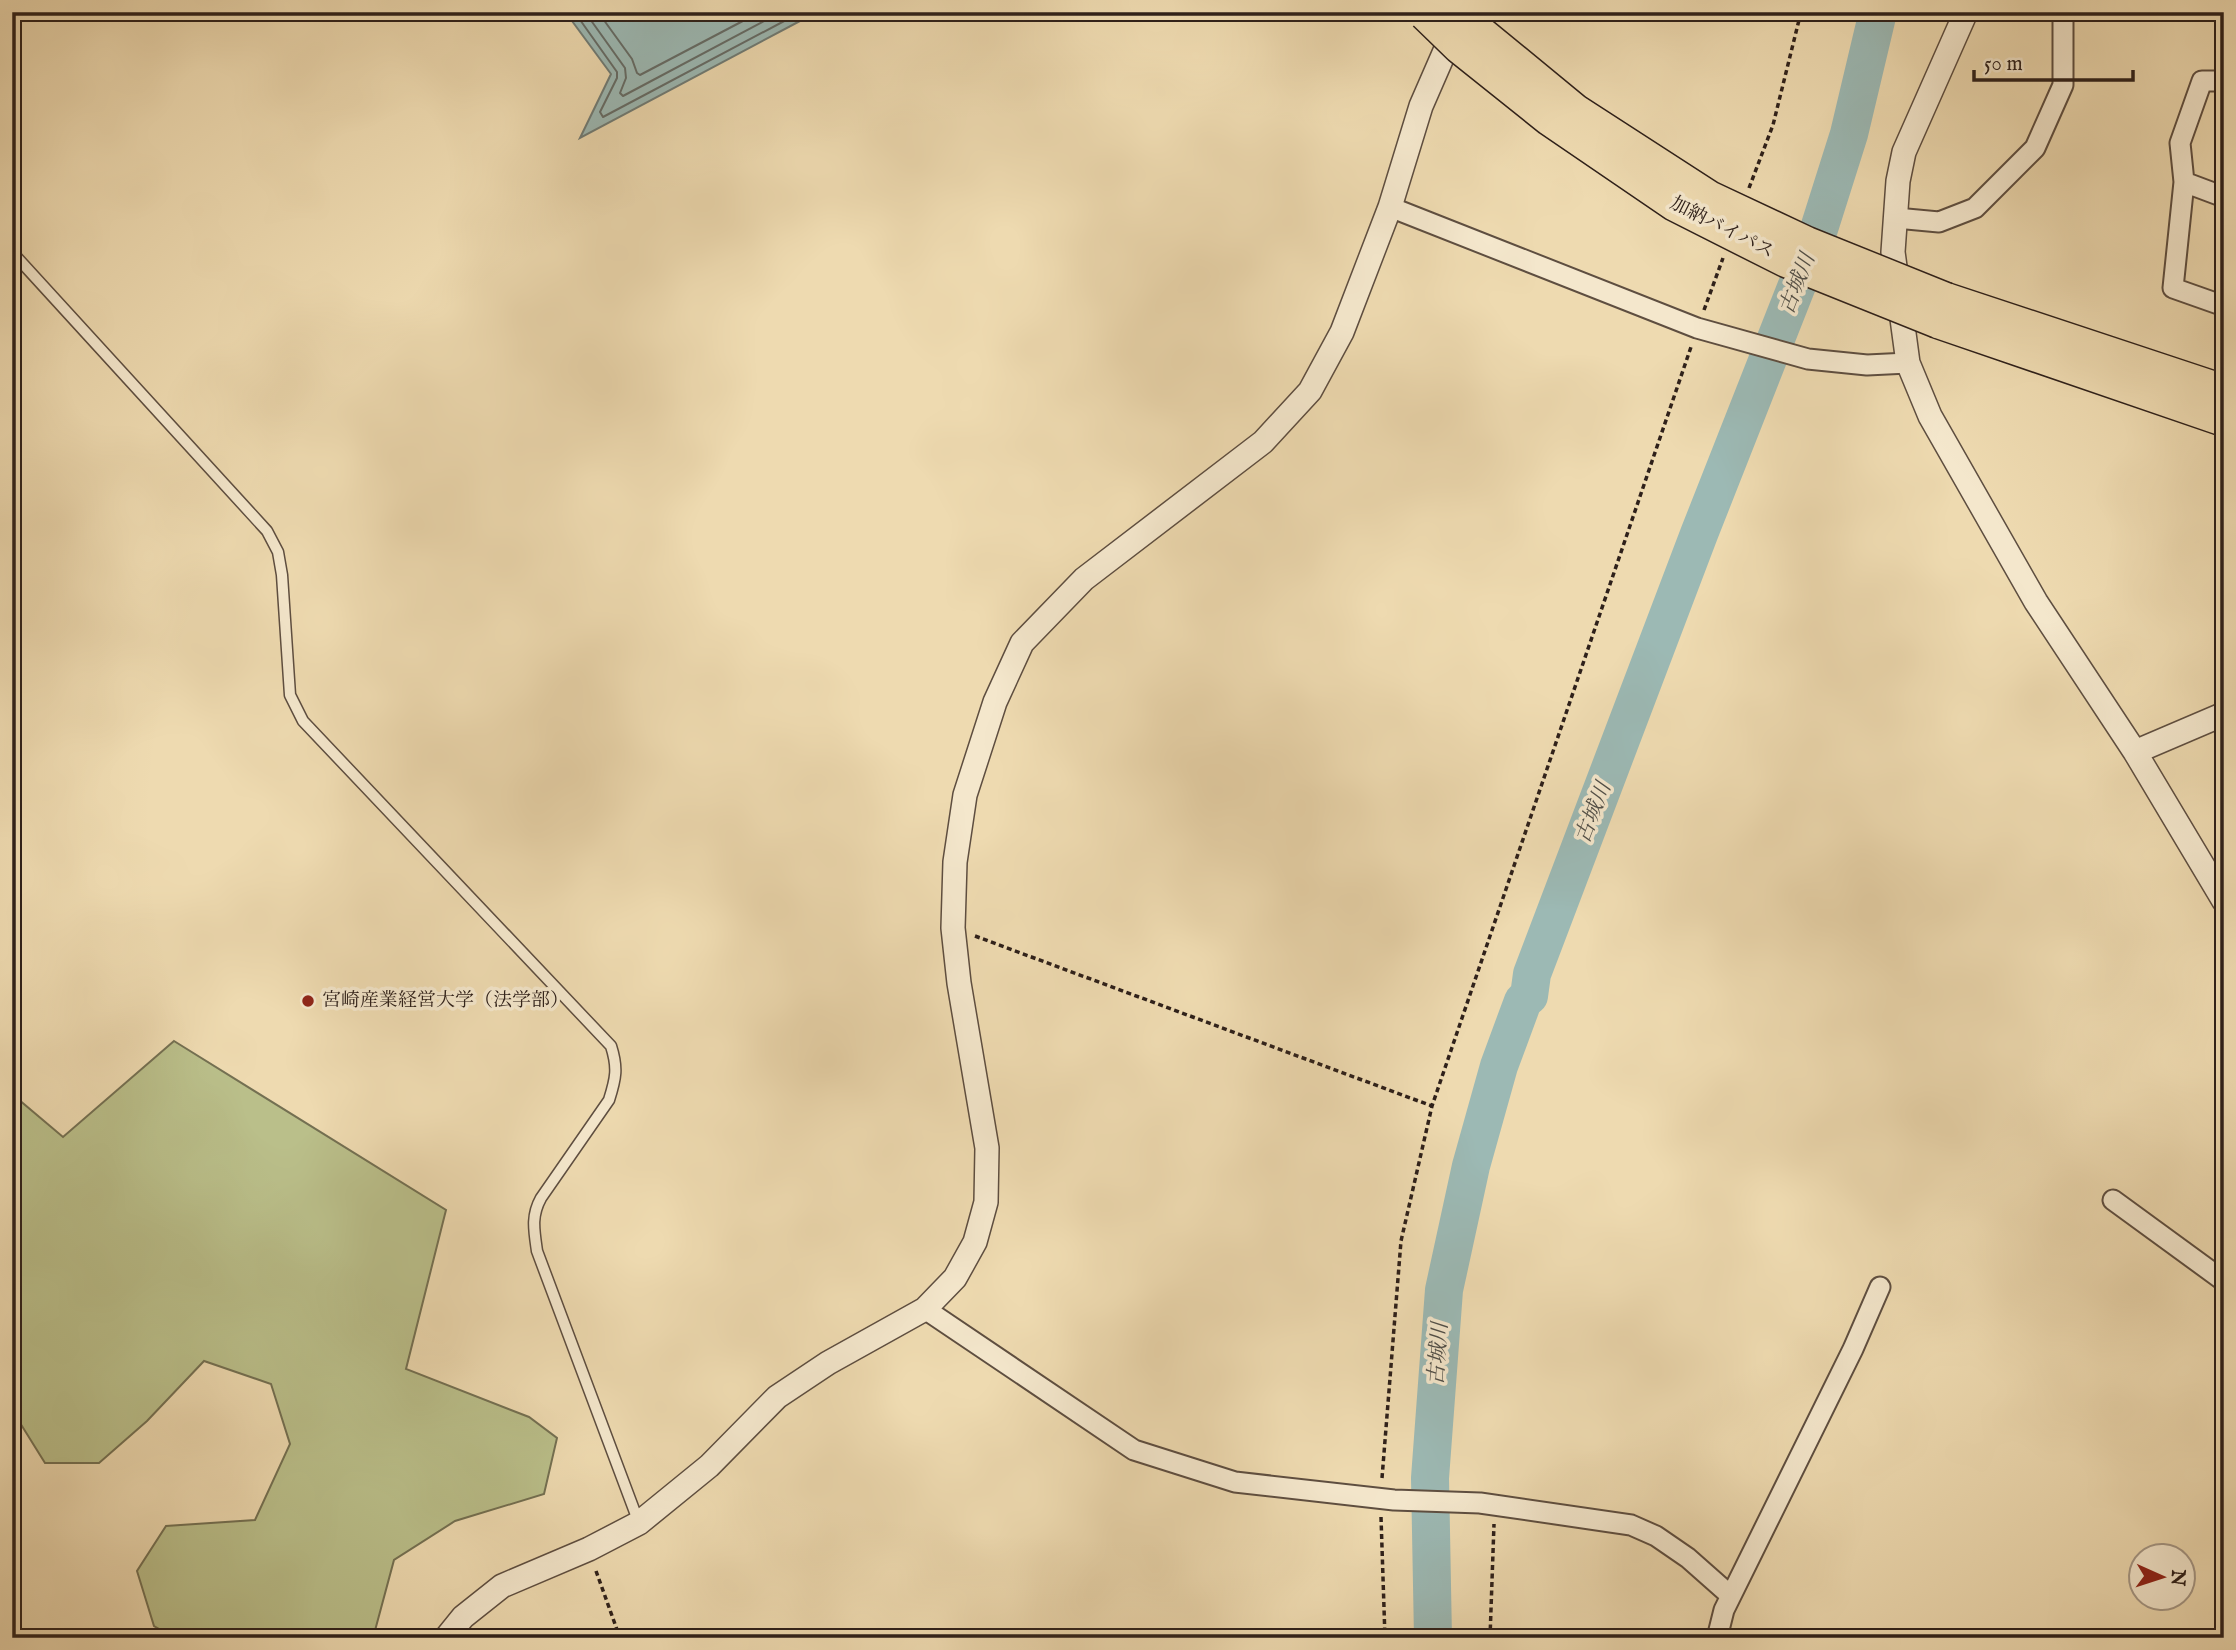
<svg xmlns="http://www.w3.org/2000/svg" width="2236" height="1650" viewBox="0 0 2236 1650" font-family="'IM FELL English','Noto Serif JP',serif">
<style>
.green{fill:#babf8a;stroke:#747052;stroke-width:2}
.water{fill:#9cb9b4;stroke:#707c76;stroke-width:2}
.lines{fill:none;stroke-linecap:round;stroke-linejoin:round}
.shore{stroke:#656c67;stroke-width:2}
.river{stroke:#9cb9b4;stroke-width:38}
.service-casing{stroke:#5e4e40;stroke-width:13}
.minor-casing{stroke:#5e4e40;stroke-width:23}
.tertiary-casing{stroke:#5e4e40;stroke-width:26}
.trunk-casing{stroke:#2e201a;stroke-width:35}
.path{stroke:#2e201a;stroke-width:3.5;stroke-dasharray:5 3.5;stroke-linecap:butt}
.service{stroke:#f4e7cc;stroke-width:10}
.minor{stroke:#f4e7cc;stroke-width:19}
.tertiary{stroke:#f4e7cc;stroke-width:23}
.trunk{stroke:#eedab0;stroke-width:32}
.trunk-bridge-casing{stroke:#2e201a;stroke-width:35;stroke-linecap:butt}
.trunk-bridge{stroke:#eedab0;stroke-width:32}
.poi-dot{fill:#8f2418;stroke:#f4e7cc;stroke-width:2.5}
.labels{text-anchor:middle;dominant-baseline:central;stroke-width:7;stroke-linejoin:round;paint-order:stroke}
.street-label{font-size:19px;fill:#2e201a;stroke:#f4e7cc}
.poi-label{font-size:19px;fill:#2e201a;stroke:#f4e7cc;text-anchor:start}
.water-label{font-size:21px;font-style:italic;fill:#4f4e48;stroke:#f4e7cc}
</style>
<rect width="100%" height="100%" fill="#eedab0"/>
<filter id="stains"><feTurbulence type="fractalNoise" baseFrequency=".00286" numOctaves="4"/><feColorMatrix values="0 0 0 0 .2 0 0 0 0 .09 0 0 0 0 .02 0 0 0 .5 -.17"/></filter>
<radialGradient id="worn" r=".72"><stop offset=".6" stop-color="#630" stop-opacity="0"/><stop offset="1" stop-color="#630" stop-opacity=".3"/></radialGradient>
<!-- green -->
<path class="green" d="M 174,1041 L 446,1210 L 406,1369 L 529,1417 L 557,1438 L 544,1494 L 455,1521 L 394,1560 L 373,1638 L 175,1638 L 154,1626 L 137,1571 L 166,1526 L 255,1520 L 290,1444 L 271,1384 L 204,1361 L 147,1421 L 99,1463 L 45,1463 L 12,1410 L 12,1094 L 63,1137 Z"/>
<!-- water -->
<path class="water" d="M 555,12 L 795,12 L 800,21 L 580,138 L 611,74 L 572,21 Z"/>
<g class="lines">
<!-- shore -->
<path class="shore" d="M 570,12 L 578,17 L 617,72 L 617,78 L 600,112 L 603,117 L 788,19 L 790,12
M 585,12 L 625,68 L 626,78 L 620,93 L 623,96 L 781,12
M 598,12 L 632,59 L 637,73 L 640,75 L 760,12"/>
<!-- river -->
<path class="river" d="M 1433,1638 L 1430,1478 L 1444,1290 L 1471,1166 L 1499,1066 L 1523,1001 L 1529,996 L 1532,974 L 1699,534 L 1818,232 L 1849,134 L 1878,12"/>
<defs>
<path id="service" d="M 12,252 L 267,531 L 278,552 L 282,575 L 290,695 L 303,721 L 611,1046 C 618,1068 616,1078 609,1100 L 541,1198 C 531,1216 534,1230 537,1251 L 639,1523"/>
<path id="minor" d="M 2224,81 L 2202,81 L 2180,143 L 2184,182 L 2173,288 L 2224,306
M 2184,182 L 2224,197
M 1390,207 L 1697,328 L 1808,359 L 1867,365 L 1908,363
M 1896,218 L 1939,222 L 1975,208 L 2035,148 L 2063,85 L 2063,12
M 2113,1200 L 2224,1281
M 925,1309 L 1134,1450 L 1235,1482 L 1394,1500 L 1480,1503 L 1631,1525 L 1656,1536 L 1688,1558 L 1731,1596
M 1717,1638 L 1724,1610 L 1853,1349 L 1880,1287"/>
<path id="tertiary" d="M 1966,12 L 1904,152 L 1898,181 L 1893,252 L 1908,363 L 1930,416 L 2036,602 L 2135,752 L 2224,901
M 2135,752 L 2224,714
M 446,1638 L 463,1617 L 502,1586 L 589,1549 L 639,1523 L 709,1466 L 777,1397 L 828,1363 L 925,1309 L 955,1278 L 975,1242 L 986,1202 L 987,1148 L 959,983 L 953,928 L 955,862 L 965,795 L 995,702 L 1022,643 L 1084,579 L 1263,442 L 1310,391 L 1342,332 L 1390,207 L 1421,106 L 1455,28"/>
<path id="trunk" d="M 1946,299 L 2224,391
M 1938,322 L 2224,420"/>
</defs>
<!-- service casing -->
<use href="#service" class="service-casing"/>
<!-- minor casing -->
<use href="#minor" class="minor-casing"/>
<!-- tertiary casing -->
<use href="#tertiary" class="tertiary-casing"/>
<!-- trunk casing -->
<use href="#trunk" class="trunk-casing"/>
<!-- path -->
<path class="path" d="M 1749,188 L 1773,125 L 1801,12
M 1704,310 L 1723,258
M 975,936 L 1432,1106
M 1382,1478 L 1401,1241 L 1432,1106 L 1691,347
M 1381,1517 L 1385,1638
M 596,1571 L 620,1638
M 1490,1638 L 1494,1524"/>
<!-- service -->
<use href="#service" class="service"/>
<!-- minor -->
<use href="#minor" class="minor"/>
<!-- tertiary -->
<use href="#tertiary" class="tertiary"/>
<!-- trunk -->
<use href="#trunk" class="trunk"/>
<defs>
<path id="trunk-bridge" d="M 1460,12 L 1475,28 L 1576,111 L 1709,197 L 1807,243 L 1946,299
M 1425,14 L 1459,47 L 1549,119 L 1675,205 L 1786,261 L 1938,322"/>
</defs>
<!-- trunk-bridge casing -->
<use href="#trunk-bridge" class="trunk-bridge-casing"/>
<!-- trunk-bridge -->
<use href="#trunk-bridge" class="trunk-bridge"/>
</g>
<!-- markers -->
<circle class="poi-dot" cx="308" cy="1001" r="7"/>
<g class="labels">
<!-- street labels -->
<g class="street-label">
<text transform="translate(1722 228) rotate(27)">加納バイパス</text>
</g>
<!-- poi labels -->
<g class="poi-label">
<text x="322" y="1001">宮崎産業経営大学（法学部）</text>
</g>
<!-- water labels -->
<g class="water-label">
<text transform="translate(1798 284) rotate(-69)">古城川</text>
<text transform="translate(1594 813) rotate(-69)">古城川</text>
<text transform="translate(1439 1354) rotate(-86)">古城川</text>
</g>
</g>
<!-- margin -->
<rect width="2236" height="1650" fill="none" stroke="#eedab0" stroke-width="42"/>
<rect x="14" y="14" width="2208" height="1622" fill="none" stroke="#2e201a" stroke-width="3.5"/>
<rect x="21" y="21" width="2194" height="1608" fill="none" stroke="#2e201a" stroke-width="2"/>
<!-- north arrow -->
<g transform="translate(2162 1577) rotate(93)"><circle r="33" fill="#f4e7cc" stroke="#a59785" stroke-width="2"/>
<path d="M0-5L12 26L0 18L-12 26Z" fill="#8f2418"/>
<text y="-10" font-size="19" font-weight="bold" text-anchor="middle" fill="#2e201a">N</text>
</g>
<!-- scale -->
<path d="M1974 70v10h159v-10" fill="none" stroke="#2e201a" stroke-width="3.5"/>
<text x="1984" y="70" font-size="21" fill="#2e201a" stroke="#f4e7cc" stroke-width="5" paint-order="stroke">50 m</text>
<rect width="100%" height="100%" filter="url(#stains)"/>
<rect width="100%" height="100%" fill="url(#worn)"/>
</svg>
